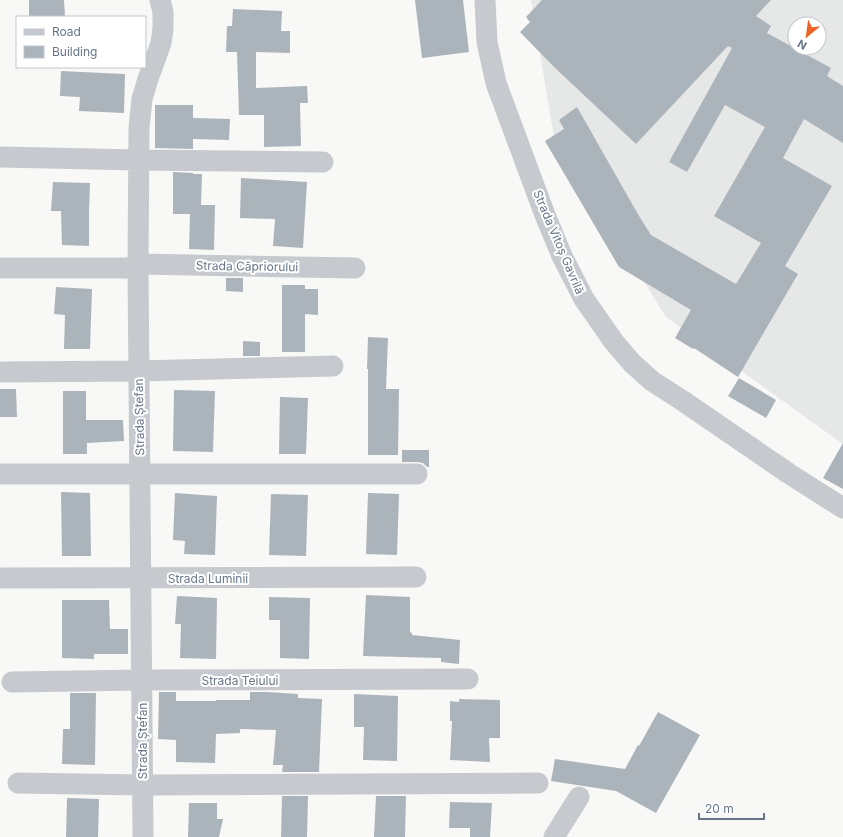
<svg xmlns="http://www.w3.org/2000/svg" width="843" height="837" viewBox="0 0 843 837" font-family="Inter,sans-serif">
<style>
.built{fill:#e6e7e7;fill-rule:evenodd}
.building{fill:#acb4bb}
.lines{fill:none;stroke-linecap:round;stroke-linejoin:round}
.minor{stroke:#c6c9cd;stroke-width:21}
.labels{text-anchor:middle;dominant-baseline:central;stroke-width:4;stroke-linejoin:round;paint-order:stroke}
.street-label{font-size:12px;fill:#667688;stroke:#fff}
</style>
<rect width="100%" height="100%" fill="#f8f8f6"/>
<!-- built -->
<path class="built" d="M 531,0 L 843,0 L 843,444 L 666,317 L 554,137 ZM 795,24 L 819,24 L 819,48 L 795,48 Z"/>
<!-- building -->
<path class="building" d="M 29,0 L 64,0 L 65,17 L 29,17 Z
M 415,0 L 463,0 L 469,52 L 422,58 Z
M 542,0 L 771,0 L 756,16 L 771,26 L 767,33 L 831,68 L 827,76 L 843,86 L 843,143 L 804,119 L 783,158 L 832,186 L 785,266 L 798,274 L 738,377 L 694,348 L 693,349 L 675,338 L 691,310 L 619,267 L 545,141 L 564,129 L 559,120 L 577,107 L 639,216 L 651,235 L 736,284 L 761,243 L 714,216 L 765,127 L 725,105 L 687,172 L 669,162 L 732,48 L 728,46 L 636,144 L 553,66 L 520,32 L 530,22 L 526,17 Z
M 233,9 L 282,11 L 281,31 L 290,31 L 290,53 L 256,52 L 256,88 L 307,86 L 308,103 L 300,103 L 301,146 L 264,147 L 264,115 L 239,115 L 237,52 L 226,52 L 227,26 L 232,26 Z
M 61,71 L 125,74 L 124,113 L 79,111 L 80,97 L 60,96 Z
M 155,105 L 193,105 L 193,118 L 230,119 L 229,140 L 193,139 L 193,149 L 155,148 Z
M 173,172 L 193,173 L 193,174 L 202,174 L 201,205 L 215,205 L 214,250 L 189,249 L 190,214 L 173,214 Z
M 241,178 L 307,182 L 303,248 L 273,246 L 275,219 L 240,218 Z
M 53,182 L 90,183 L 89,211 L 89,246 L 62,245 L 61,211 L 51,211 Z
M 226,278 L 243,278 L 243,292 L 226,291 Z
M 282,285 L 305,285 L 305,289 L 318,289 L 318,315 L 305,314 L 305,352 L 282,352 Z
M 56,287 L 92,289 L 90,349 L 64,349 L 65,315 L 54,314 Z
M 368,337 L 388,338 L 386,389 L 399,389 L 398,455 L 368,455 L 368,369 L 367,369 Z
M 243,341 L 260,342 L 260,356 L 243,356 Z
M 739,378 L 776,400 L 766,418 L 728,396 Z
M 0,389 L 16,389 L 17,417 L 0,417 Z
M 174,390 L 215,391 L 213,452 L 173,451 Z
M 63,391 L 86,391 L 86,420 L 123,420 L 124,441 L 87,443 L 87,454 L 63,454 Z
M 280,397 L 308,398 L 306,454 L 279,454 Z
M 843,443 L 843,489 L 823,478 Z
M 402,450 L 429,450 L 429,467 L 427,467 L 423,463 L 417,462 L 402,462 Z
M 61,492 L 90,493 L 91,556 L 62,556 Z
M 175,493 L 217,496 L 215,555 L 184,554 L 185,541 L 173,540 Z
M 368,493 L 399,494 L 397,555 L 366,554 Z
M 271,494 L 308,495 L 306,556 L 269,555 Z
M 366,595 L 410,597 L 410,632 L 412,633 L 412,635 L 460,640 L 459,664 L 441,662 L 441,658 L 363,656 Z
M 177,596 L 217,598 L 216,659 L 180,658 L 181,624 L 175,624 Z
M 269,597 L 310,598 L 309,659 L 280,658 L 280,620 L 269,620 Z
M 62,600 L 109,600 L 110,629 L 128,629 L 128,654 L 94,654 L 94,659 L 62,658 Z
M 159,692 L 176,692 L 176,701 L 216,701 L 216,700 L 250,700 L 250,692 L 267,692 L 298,694 L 298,698 L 322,699 L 319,772 L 282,772 L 283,765 L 273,765 L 276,730 L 240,729 L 240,733 L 216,734 L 215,763 L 176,762 L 176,740 L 158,739 Z
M 70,693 L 96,693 L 95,765 L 62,764 L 63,729 L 70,729 Z
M 354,694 L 398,696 L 397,761 L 363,760 L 364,727 L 354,727 Z
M 459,699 L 500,700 L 500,738 L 489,738 L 490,762 L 450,760 L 452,721 L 450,721 L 450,701 L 459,702 Z
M 658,712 L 700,735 L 656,813 L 616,791 L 551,781 L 555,759 L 625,769 L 638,745 L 639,746 Z
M 282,796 L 308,796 L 307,837 L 281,837 Z
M 376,796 L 406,796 L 405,837 L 374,837 Z
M 67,798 L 99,799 L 98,837 L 66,837 Z
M 450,802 L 492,803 L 490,837 L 470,837 L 470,828 L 449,828 Z
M 189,803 L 217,803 L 217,819 L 223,819 L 219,837 L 188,837 Z"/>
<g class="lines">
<!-- minor -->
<path class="minor" d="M 485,0 L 487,42 L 496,83 L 545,215 L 562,256 L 584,299 L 614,342 L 632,363 L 652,381 L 683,401 L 788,473 L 843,508
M 0,157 L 139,160 L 323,162
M 138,264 L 355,268
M 0,268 L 138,268
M 0,372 L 139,371 L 333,366
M 0,474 L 417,474
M 0,578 L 416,577
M 12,682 L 142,680 L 468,679
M 18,783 L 142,785 L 538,783
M 143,837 L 138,268 L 139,128 L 142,99 L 148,79 L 161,43 L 163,29 L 163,12 L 160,0
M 554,837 L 579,797"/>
</g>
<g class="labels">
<!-- street labels -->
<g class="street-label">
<text transform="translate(559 242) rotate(67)">Strada Vitoș Gavrilă</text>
<text transform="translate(247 266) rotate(1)">Strada Căpriorului</text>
<text transform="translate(139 417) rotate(-91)">Strada Ștefan</text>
<text x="208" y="578">Strada Luminii</text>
<text x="240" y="680">Strada Teiului</text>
<text transform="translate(142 741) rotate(-90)">Strada Ștefan</text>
</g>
</g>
<!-- legend -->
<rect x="16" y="16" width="130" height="52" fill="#ffffff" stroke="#c2c8cf"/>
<rect x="24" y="29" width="20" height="6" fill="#c6c9cd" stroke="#c2c8cf"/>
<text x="52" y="36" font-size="12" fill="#667688">Road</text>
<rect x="24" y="46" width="20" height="12" fill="#acb4bb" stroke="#c2c8cf"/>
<text x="52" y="56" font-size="12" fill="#667688">Building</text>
<!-- north arrow -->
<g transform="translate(807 36) rotate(209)"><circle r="19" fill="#ffffff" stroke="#c2c8cf"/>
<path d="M0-3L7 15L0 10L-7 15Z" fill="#e96425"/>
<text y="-6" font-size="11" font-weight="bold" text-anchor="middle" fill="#667688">N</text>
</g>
<!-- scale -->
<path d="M699 813v6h65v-6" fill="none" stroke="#667688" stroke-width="2"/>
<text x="705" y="813" font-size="12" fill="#667688" stroke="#ffffff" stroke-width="3" paint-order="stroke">20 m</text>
</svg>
